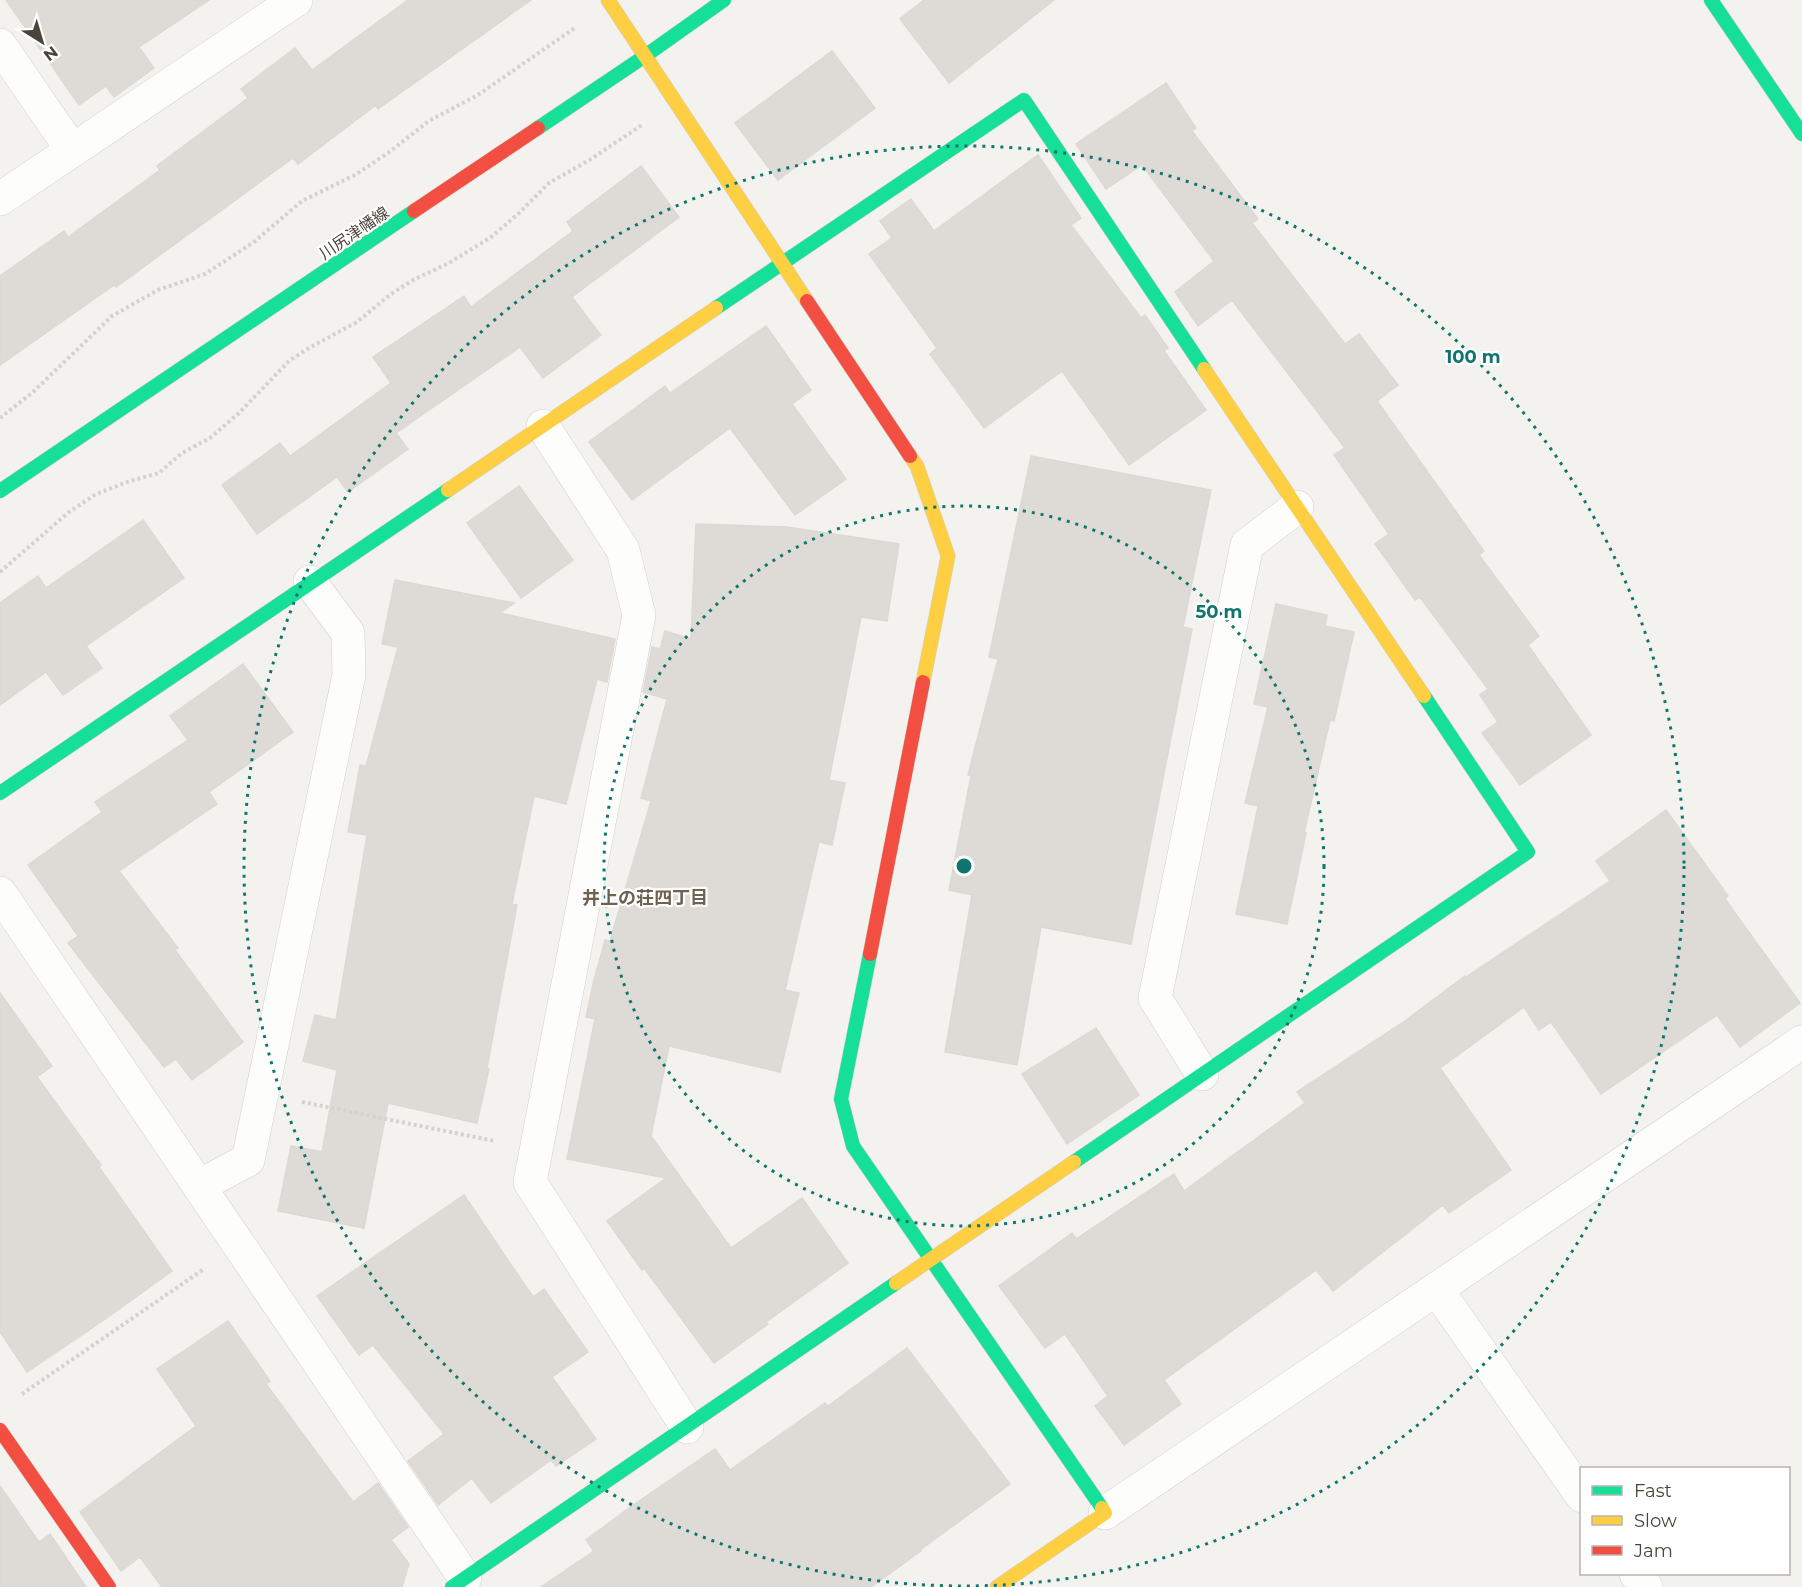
<svg xmlns="http://www.w3.org/2000/svg" width="1802" height="1587" viewBox="0 0 1802 1587" font-family="Montserrat,'Noto Sans JP',sans-serif">
<style>
.building{fill:#dedbd6;stroke:#dcd9d4;stroke-width:1.5}
.lines{fill:none;stroke-linecap:round;stroke-linejoin:round}
.street-casing{stroke:#d2d0cb;stroke-width:34}
.fast-casing{stroke:#d3cfc5;stroke-width:15}
.slow-casing{stroke:#d3cfc5;stroke-width:15}
.jam-casing{stroke:#d3cfc5;stroke-width:15}
.path{stroke:#d3d2cc;stroke-width:4;stroke-dasharray:3 3;stroke-linecap:butt}
.street{stroke:#fdfdfc;stroke-width:33}
.fast{stroke:#16e098;stroke-width:14}
.slow{stroke:#ffcf43;stroke-width:14}
.jam{stroke:#f24e42;stroke-width:14}
.ring{fill:none;stroke:#0f766e;stroke-width:3;stroke-dasharray:3 6}
.labels{text-anchor:middle;dominant-baseline:central;stroke-width:4.5;stroke-linejoin:round;paint-order:stroke}
.street-label{font-size:16px;fill:#4b4439;stroke:#fff}
.neighbourhood-label{font-size:18px;font-weight:bold;fill:#6e6250;stroke:#fff}
.centre{fill:#0f766e;stroke:#fff;stroke-width:3}
.ring-label{font-size:18px;text-anchor:middle;font-weight:bold;fill:#0f766e;stroke:#fff;stroke-width:4.5;stroke-linejoin:round;paint-order:stroke}
</style>
<rect width="100%" height="100%" fill="#f4f2ee"/>
<!-- building -->
<path class="building" d="M 6,0 L 209,0 L 139,47 L 154,68 L 114,97 L 106,86 L 79,105 Z
M 408,0 L 531,0 L 378,109 L 376,105 L 298,164 L 293,158 L 116,287 L 114,285 L 0,365 L 0,276 L 64,231 L 68,237 L 160,170 L 157,166 L 248,98 L 241,89 L 295,48 L 312,70 Z
M 924,0 L 1054,0 L 949,83 L 900,19 Z
M 832,51 L 875,108 L 778,180 L 735,123 Z
M 1166,83 L 1196,128 L 1192,131 L 1258,219 L 1252,223 L 1345,344 L 1359,334 L 1398,385 L 1377,401 L 1484,551 L 1479,555 L 1539,636 L 1528,645 L 1591,735 L 1520,785 L 1482,733 L 1498,722 L 1480,695 L 1488,689 L 1420,597 L 1415,600 L 1375,544 L 1389,534 L 1334,455 L 1345,448 L 1232,300 L 1198,326 L 1175,292 L 1214,261 L 1142,165 L 1106,189 L 1076,144 Z
M 1038,155 L 1081,218 L 1071,225 L 1141,318 L 1145,315 L 1168,348 L 1164,351 L 1206,410 L 1129,465 L 1062,371 L 984,428 L 930,354 L 937,348 L 869,254 L 892,238 L 880,221 L 911,199 L 934,231 Z
M 641,166 L 679,217 L 572,297 L 601,335 L 543,378 L 520,347 L 396,433 L 408,449 L 348,492 L 337,477 L 257,534 L 222,485 L 280,443 L 290,456 L 391,383 L 373,357 L 464,296 L 471,307 L 573,231 L 567,222 Z
M 766,326 L 811,390 L 792,404 L 846,479 L 795,515 L 730,428 L 632,500 L 589,442 L 665,386 L 670,393 Z
M 1031,456 L 1211,490 L 1183,627 L 1192,629 L 1131,944 L 1041,927 L 1017,1065 L 945,1052 L 972,895 L 949,890 L 971,776 L 968,775 L 998,659 L 989,657 Z
M 519,486 L 573,560 L 521,598 L 467,523 Z
M 143,520 L 184,578 L 86,646 L 102,668 L 63,695 L 46,672 L 0,705 L 0,603 L 38,576 L 46,588 Z
M 696,524 L 787,527 L 899,544 L 887,621 L 861,617 L 829,780 L 845,783 L 832,845 L 819,842 L 785,990 L 799,993 L 780,1072 L 669,1046 L 651,1136 L 731,1248 L 802,1198 L 848,1263 L 766,1322 L 768,1324 L 714,1363 L 644,1268 L 642,1270 L 607,1221 L 666,1178 L 567,1159 L 595,1019 L 586,1017 L 594,980 L 605,940 L 610,941 L 651,801 L 641,798 L 667,699 L 643,692 L 652,647 L 660,649 L 665,631 L 691,639 Z
M 395,580 L 514,603 L 500,613 L 615,639 L 607,682 L 597,679 L 566,804 L 534,796 L 512,904 L 517,905 L 487,1068 L 489,1069 L 477,1123 L 388,1103 L 364,1228 L 278,1211 L 291,1146 L 322,1152 L 337,1070 L 303,1061 L 315,1015 L 336,1020 L 367,835 L 348,832 L 360,765 L 366,766 L 398,647 L 382,644 Z
M 1276,604 L 1327,615 L 1325,626 L 1354,632 L 1334,721 L 1330,720 L 1304,833 L 1306,833 L 1287,924 L 1236,914 L 1258,806 L 1245,803 L 1268,707 L 1254,704 Z
M 243,664 L 293,732 L 209,792 L 217,804 L 119,871 L 178,948 L 175,950 L 243,1042 L 192,1080 L 176,1059 L 164,1067 L 68,943 L 78,936 L 28,865 L 102,812 L 95,802 L 188,740 L 170,716 Z
M 1666,810 L 1728,896 L 1725,899 L 1800,1003 L 1740,1047 L 1717,1015 L 1601,1094 L 1551,1022 L 1539,1030 L 1524,1007 L 1440,1068 L 1511,1170 L 1449,1213 L 1443,1205 L 1333,1291 L 1316,1270 L 1164,1380 L 1181,1404 L 1124,1445 L 1095,1406 L 1108,1396 L 1065,1334 L 1045,1348 L 999,1286 L 1072,1233 L 1076,1239 L 1174,1174 L 1184,1191 L 1305,1103 L 1297,1092 L 1402,1023 L 1465,976 L 1466,977 L 1610,881 L 1596,861 Z
M 0,993 L 52,1066 L 37,1077 L 101,1165 L 99,1167 L 172,1271 L 104,1320 L 27,1372 L 0,1332 Z
M 1096,1028 L 1139,1095 L 1067,1144 L 1022,1074 Z
M 464,1195 L 533,1297 L 544,1289 L 588,1352 L 552,1377 L 596,1439 L 556,1466 L 551,1460 L 491,1503 L 472,1478 L 438,1505 L 408,1461 L 444,1434 L 373,1345 L 359,1355 L 317,1296 Z
M 228,1321 L 270,1381 L 266,1384 L 353,1502 L 378,1483 L 408,1527 L 391,1540 L 409,1564 L 402,1587 L 162,1587 L 140,1557 L 121,1571 L 80,1512 L 196,1426 L 157,1369 Z
M 907,1348 L 1010,1484 L 920,1550 L 921,1551 L 871,1587 L 541,1587 L 594,1551 L 586,1540 L 629,1508 L 715,1449 L 730,1470 L 825,1403 L 828,1406 Z
M 0,1486 L 39,1542 L 50,1534 L 86,1587 L 0,1587 Z"/>
<g class="lines">
<defs>
<path id="street" d="M 0,45 L 72,150
M 0,199 L 296,0
M 543,426 L 623,550 L 639,615 L 530,1182 L 687,1427
M 0,893 L 465,1578
M 1202,1074 L 1155,998 L 1247,545 L 1297,507
M 199,1186 L 248,1160 L 349,675 L 348,633 L 310,582
M 1437,1290 L 1582,1496
M 1105,1513 L 1802,1042
M 1636,1574 L 1646,1587"/>
<path id="fast" d="M 1711,0 L 1802,134
M 538,128 L 645,56 L 724,0
M 716,308 L 1024,100 L 1204,369
M 0,491 L 414,211
M 0,793 L 448,490
M 870,954 L 841,1099 L 853,1146 L 1102,1508
M 1074,1162 L 1528,852 L 1424,696
M 452,1587 L 896,1283"/>
<path id="slow" d="M 608,0 L 807,301
M 1204,369 L 1424,696
M 910,456 L 917,466 L 948,556 L 923,682
M 448,490 L 716,308
M 896,1283 L 1074,1162
M 997,1587 L 1105,1513 L 1102,1508"/>
<path id="jam" d="M 414,211 L 538,128
M 807,301 L 910,456
M 870,954 L 923,682
M 0,1430 L 109,1587"/>
</defs>
<!-- street casing -->
<use href="#street" class="street-casing"/>
<!-- fast casing -->
<use href="#fast" class="fast-casing"/>
<!-- slow casing -->
<use href="#slow" class="slow-casing"/>
<!-- jam casing -->
<use href="#jam" class="jam-casing"/>
<!-- path -->
<path class="path" d="M 0,418 L 32,393 L 112,316 L 158,290 L 205,274 L 254,242 L 302,201 L 355,175 L 388,153 L 429,121 L 478,95 L 576,27
M 0,572 L 69,512 L 96,494 L 130,481 L 159,473 L 182,453 L 210,438 L 239,413 L 289,361 L 309,348 L 357,322 L 391,294 L 413,280 L 449,263 L 491,237 L 518,214 L 549,183 L 591,159 L 642,125
M 302,1102 L 495,1141
M 22,1394 L 204,1269"/>
<!-- street -->
<use href="#street" class="street"/>
<!-- fast -->
<use href="#fast" class="fast"/>
<!-- slow -->
<use href="#slow" class="slow"/>
<!-- jam -->
<use href="#jam" class="jam"/>
</g>
<!-- distance rings -->
<g class="ring">
<circle cx="964" cy="866" r="360"/>
<circle cx="964" cy="866" r="720"/>
</g>
<g class="labels">
<!-- street labels -->
<g class="street-label">
<text transform="translate(354 233) rotate(-34)">川尻津幡線</text>
</g>
<!-- neighbourhood labels -->
<g class="neighbourhood-label">
<text x="645" y="898">井上の荘四丁目</text>
</g>
</g>
<circle cx="964" cy="866" r="9" class="centre"/>
<g class="ring-label">
<text x="1473" y="363">100 m</text>
<text x="1219" y="618">50 m</text>
</g>
<!-- legend -->
<rect x="1580" y="1467" width="210" height="108" fill="#ffffff" stroke="#b7b4b0" stroke-width="1.5"/>
<rect x="1592" y="1486" width="30" height="9" fill="#16e098" stroke="#b7b4b0" stroke-width="1.5"/>
<text x="1634" y="1497" font-size="18" fill="#4b4439">Fast</text>
<rect x="1592" y="1516" width="30" height="9" fill="#ffcf43" stroke="#b7b4b0" stroke-width="1.5"/>
<text x="1634" y="1527" font-size="18" fill="#4b4439">Slow</text>
<rect x="1592" y="1546" width="30" height="9" fill="#f24e42" stroke="#b7b4b0" stroke-width="1.5"/>
<text x="1634" y="1557" font-size="18" fill="#4b4439">Jam</text>
<!-- north arrow -->
<g transform="translate(42 42) rotate(143)" stroke="#ffffff" stroke-width="4.5" paint-order="stroke">
<path d="M0-4.5L10 22L0 15L-10 22Z" fill="#4b4439"/>
<text y="-9" font-size="16" font-weight="bold" text-anchor="middle" fill="#4b4439">N</text>
</g>
</svg>
